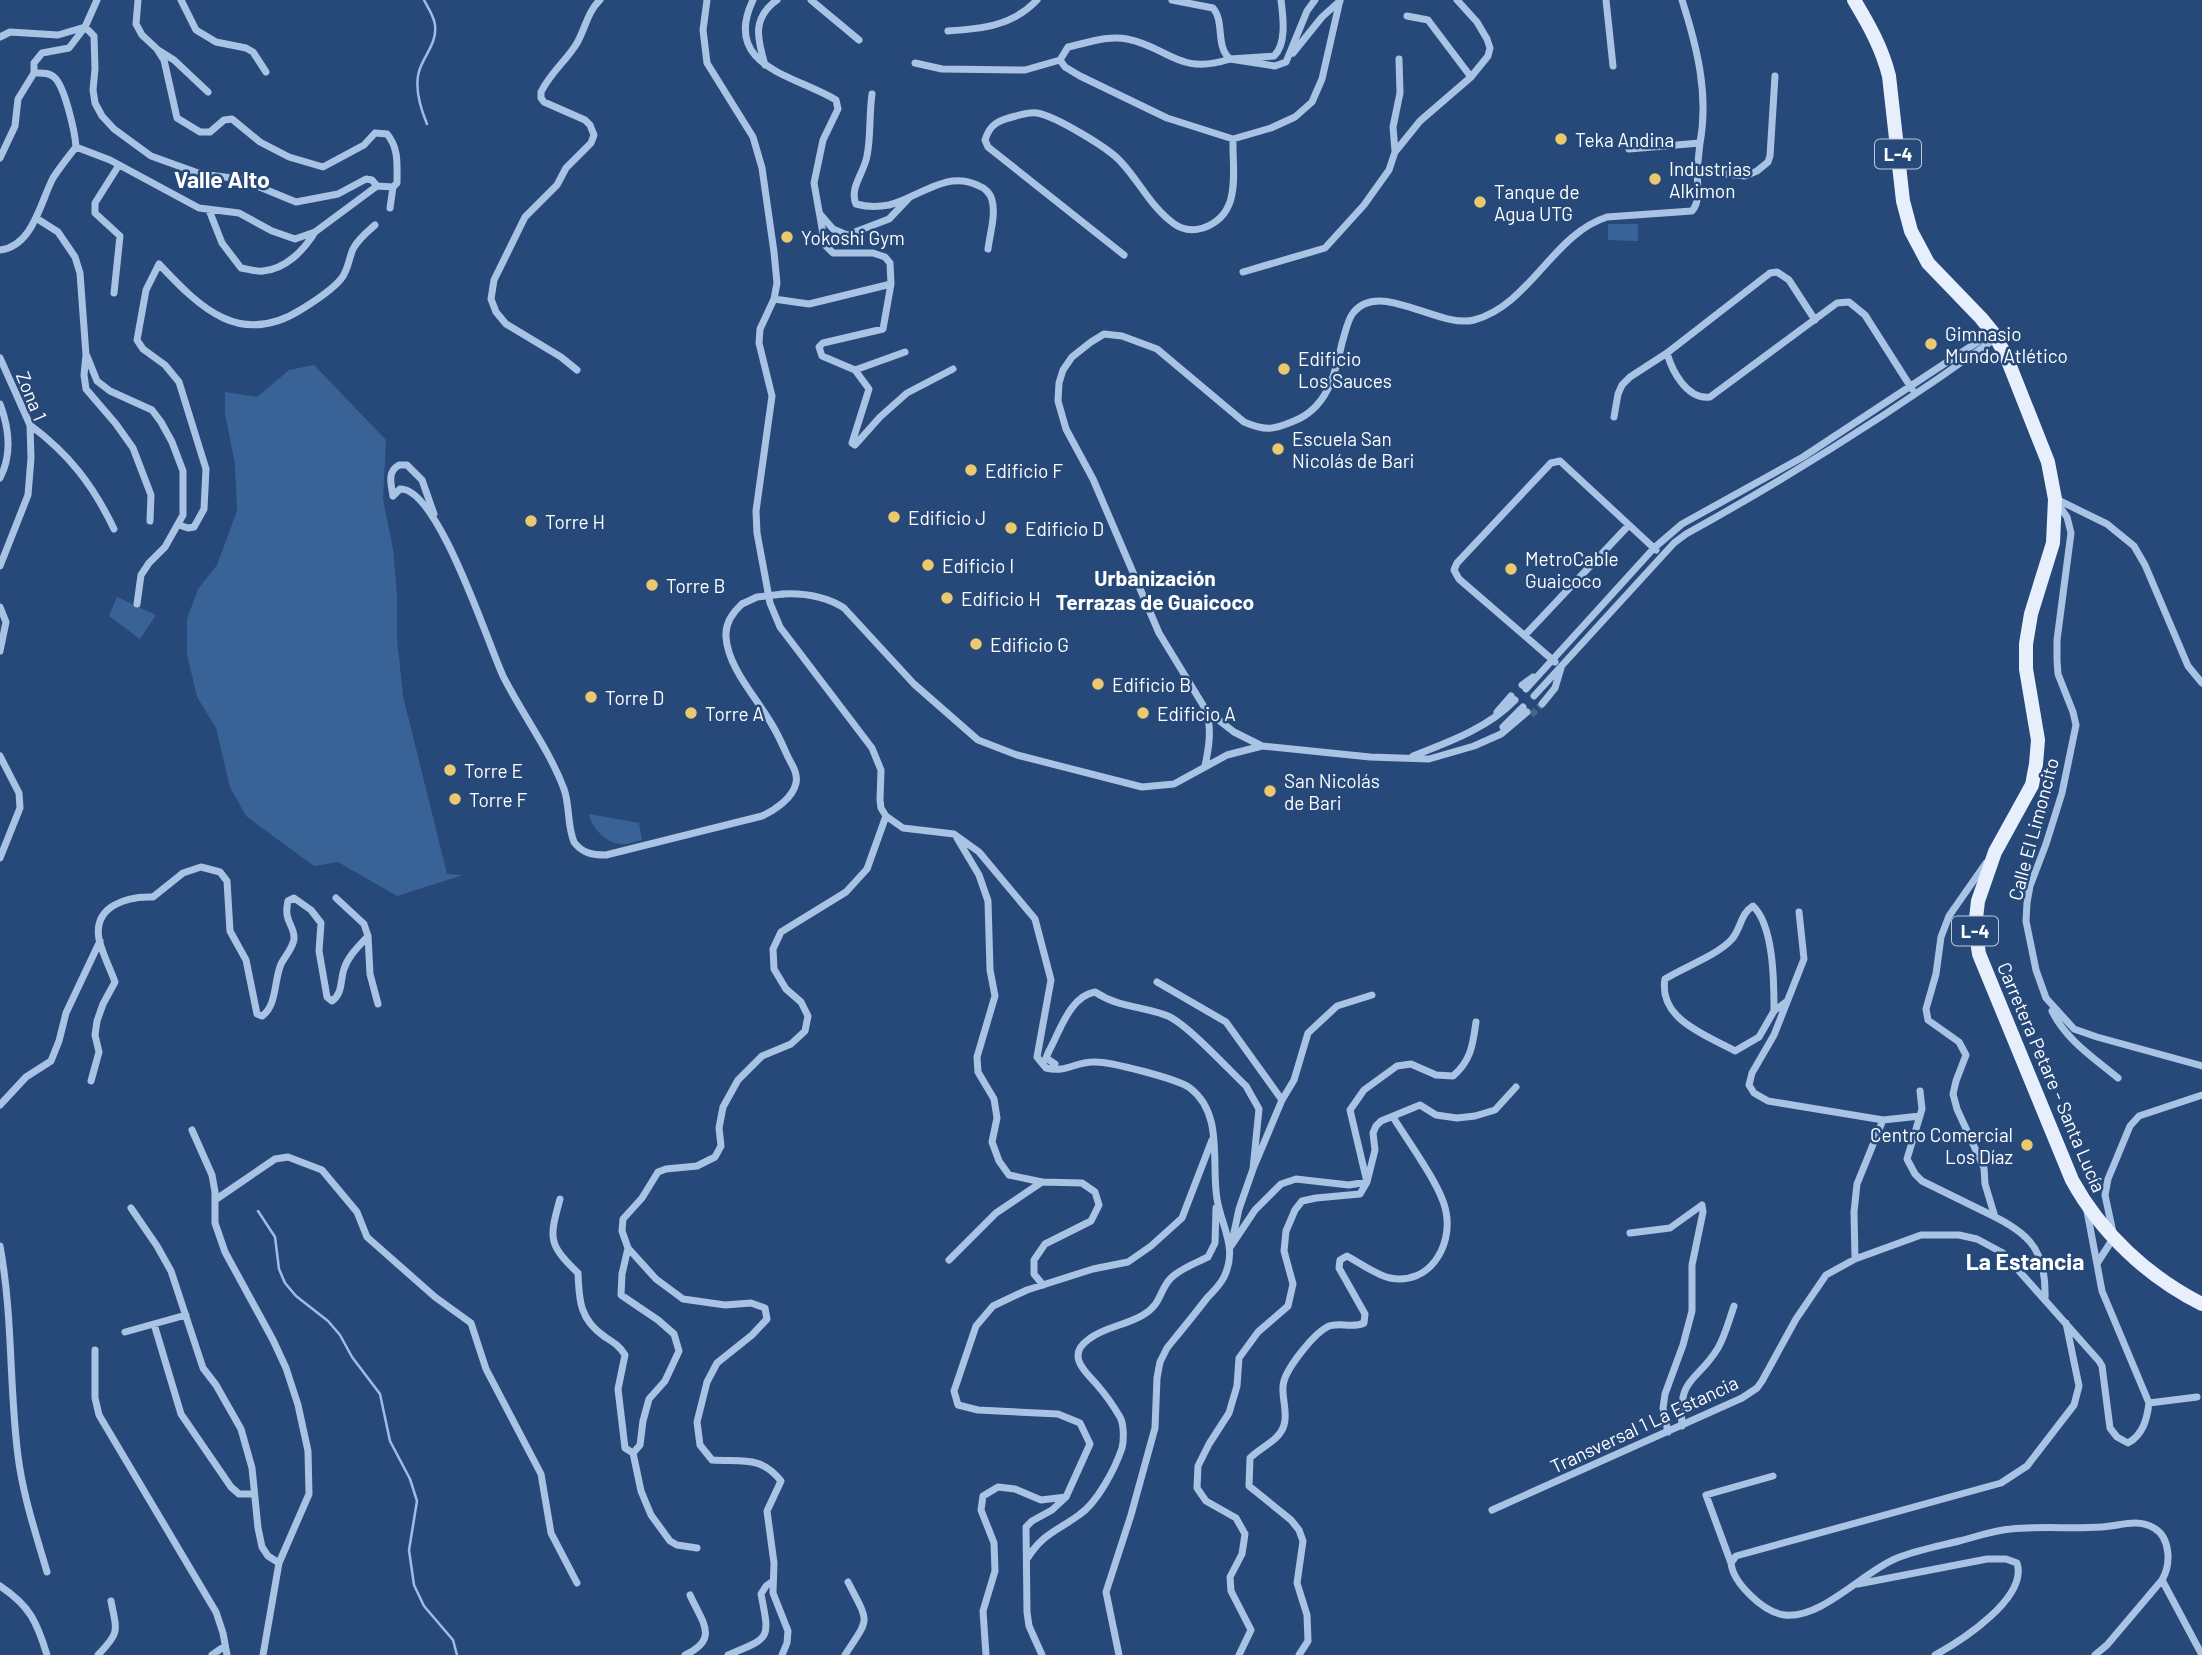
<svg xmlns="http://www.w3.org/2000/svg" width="2202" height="1655" viewBox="0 0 2202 1655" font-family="Barlow,sans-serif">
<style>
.green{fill:#396397}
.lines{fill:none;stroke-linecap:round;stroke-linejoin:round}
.stream{stroke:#9dbde4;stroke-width:2.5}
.minor-tunnel{stroke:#47648d;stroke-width:7;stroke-dasharray:7 3.5;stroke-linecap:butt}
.minor{stroke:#a8c3e3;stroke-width:7}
.primary{stroke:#e8effc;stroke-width:14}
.minor-bridge{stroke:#a8c3e3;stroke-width:7}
.poi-dot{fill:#ecc96e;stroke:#264979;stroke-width:2.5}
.labels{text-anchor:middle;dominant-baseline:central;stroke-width:5;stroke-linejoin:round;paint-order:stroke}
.shield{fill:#264979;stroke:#bec8d7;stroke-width:2}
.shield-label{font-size:18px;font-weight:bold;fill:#fff}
.poi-label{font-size:19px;fill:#fff;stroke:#264979;text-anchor:start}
.street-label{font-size:19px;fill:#fff;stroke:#264979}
.neighbourhood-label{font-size:21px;font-weight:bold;fill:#fff;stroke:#264979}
.quarter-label{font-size:23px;font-weight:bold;fill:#fff;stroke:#264979}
</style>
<rect width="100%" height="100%" fill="#264979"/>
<!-- green -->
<path class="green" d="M 1608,224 L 1638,224 L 1638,241 L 1608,240 Z
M 314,365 L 386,440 L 383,499 L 393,549 L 397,596 L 397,639 L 403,696 L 447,874 L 463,875 L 397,896 L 338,862 L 314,866 L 246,816 L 230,787 L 216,728 L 197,697 L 187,654 L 187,619 L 198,589 L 217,565 L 237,511 L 235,465 L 225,413 L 225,392 L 257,397 L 289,370 Z
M 117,597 L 156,615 L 140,639 L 109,616 Z
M 589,814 L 639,823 L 642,840 C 636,841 626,845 620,844 C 606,843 591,827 589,814 Z"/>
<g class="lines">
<!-- stream -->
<path class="stream" d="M 424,0 C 428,8 434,16 435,25 C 437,41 427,52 421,66 C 413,83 420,107 427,124
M 258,1211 L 275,1237 L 279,1269 L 285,1283 L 296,1296 L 328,1321 L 340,1335 L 352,1357 L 380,1394 L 390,1441 L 410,1479 L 417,1501 L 409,1550 L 414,1585 L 424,1606 L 453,1640 L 457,1655"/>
<!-- minor-tunnel -->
<path class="minor-tunnel" d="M 1531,715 L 1542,704"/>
<!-- minor -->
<path class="minor" d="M 138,0 L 136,24 L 142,35 L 157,49 L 164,60 L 177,118 L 200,132 L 210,132 L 224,120 L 232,119 L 260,142 L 289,157 L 323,167 L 364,145 L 375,133 L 387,134 C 399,148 397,165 397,183 L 393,187 L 390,208
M 181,0 L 196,30 L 216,42 L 246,48 L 253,52 L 266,72
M 707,0 L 703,30 L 707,63 L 753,137 L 762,168 L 774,252 L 777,283 L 774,299 L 760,329 L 759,343 L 772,396 L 756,511 L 757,533 L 770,603 L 780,627 L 872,748 L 881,770 L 880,800 L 881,808 L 886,816 L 903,828 L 954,834 L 979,852 L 1035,919 L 1051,980 L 1037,1057 L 1046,1068 C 1066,1073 1075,1062 1093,1062 C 1109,1061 1178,1079 1190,1088 C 1224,1114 1211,1163 1217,1199 C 1222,1228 1238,1248 1224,1277 C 1220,1285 1213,1292 1207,1298 C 1194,1315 1180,1332 1167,1348 L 1160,1362 L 1157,1378 L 1155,1428 L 1131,1515 L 1106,1592 L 1119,1655
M 753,0 C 721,67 795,75 836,100 L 838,109 L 823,140 L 814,183 L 825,245 L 833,253 L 873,253 L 885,257 L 890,263 L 891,284 L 883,329 L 823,343 L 819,347 L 822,356 L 855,370 L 905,352
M 811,0 L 859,40
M 1172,0 L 1213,8 C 1225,22 1215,46 1230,59 C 1178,76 1169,47 1127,39 C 1108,35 1087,43 1068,47 L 1060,60 L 1065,67 L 1080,76 L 1167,118 L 1233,139 L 1271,128 L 1295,117 L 1312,102 L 1322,79 L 1340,0
M 1281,0 C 1283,16 1287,44 1274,56 L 1230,59 L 1275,66 L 1286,62 L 1307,11 L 1315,0
M 1606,0 L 1613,66
M 1407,16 L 1428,20 L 1471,77
M 948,31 C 981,29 1013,26 1037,0
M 0,37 L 10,32 L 58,35 L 85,27 L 94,36 L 95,69 L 93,90 L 95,103 L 102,116 L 114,129 L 151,156 L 201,174 L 240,179 L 296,202 L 338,194 L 366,179 L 372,180 L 377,186
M 158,50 L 174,60 L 208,92
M 1293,53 L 1322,17 L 1340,1
M 915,63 L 942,69 L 1025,70 L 1060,60
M 765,65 C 757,38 752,18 777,0
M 34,73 L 34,63 L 42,53 L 69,48 L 85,27 L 97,0
M 34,73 C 41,73 49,72 55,78 C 65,88 75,132 76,147
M 872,94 C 869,115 871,137 867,156 C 864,173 849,188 856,204 C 867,207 878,207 889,205 C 918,198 946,170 977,185 C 985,188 990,192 992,200 C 996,215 990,233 988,249
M 1700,143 L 1697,171 L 1745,176 L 1757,171 L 1768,162 L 1770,156 L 1775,76
M 76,147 L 110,160 L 199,208 L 239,213 L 272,231 L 295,239 L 315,232 L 377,186 L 393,187
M 1629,149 L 1700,143 C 1709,94 1697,47 1682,0
M 1395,151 L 1393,127 L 1400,93 L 1399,59
M 0,158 L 15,126 L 18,99 L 34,73
M 209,210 L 222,243 L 241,268 C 248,269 257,272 263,271 C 286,269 304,250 315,232
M 820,214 L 833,229 L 847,235 L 889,219 L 908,199
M 36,218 L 58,232 L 75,257 L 80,273 L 86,355 L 84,375 L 86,389 L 116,424 L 133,448 L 151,495 L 150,521
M 0,250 C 33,246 40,203 53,178 C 60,167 68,157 76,147
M 1124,255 L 988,147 L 985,140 C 990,123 1000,120 1016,116 C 1023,114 1031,112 1037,113 C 1055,116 1109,148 1121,162 C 1139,181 1151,207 1173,223 C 1182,230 1193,231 1203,228 C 1243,214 1232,172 1233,139
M 1243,272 L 1325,248 L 1364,205 L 1389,170 L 1395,152 L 1420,121 L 1471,77 L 1488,56 L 1490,48 L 1487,39 L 1477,22 L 1457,0
M 114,293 L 120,236 L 95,213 L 95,203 L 119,165
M 774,299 L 809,304 L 891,284
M 1667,353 C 1672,371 1687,400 1710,397 L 1837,303 L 1849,302 L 1865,315 L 1912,389
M 87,356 L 97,381 L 110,391 L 152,410 L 161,422 L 172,442 L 183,471 L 183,515 L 165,547 L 149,563 L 141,575 L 137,604
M 0,358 L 30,425 L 31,458 L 28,495 L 0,566
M 577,370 L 561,357 L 506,324 L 496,312 L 491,299 L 494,280 L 525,217 L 557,185 L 566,168 L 591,143 L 594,135 L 590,125 L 585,120 L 544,102 L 541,98 L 541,92 C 551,72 567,60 577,43 C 585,29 588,11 600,0
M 855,370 L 869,389 L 852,443 L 855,445 L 880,417 L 907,393 L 953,369
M 0,404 C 9,428 12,455 0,478
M 1614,417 L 1618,394 L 1622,385 L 1630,377 L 1667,353 L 1770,273 L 1777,272 L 1789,280 L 1815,320
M 30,425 C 69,454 93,485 114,529
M 393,496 L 400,489 C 438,487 488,644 503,676 C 522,714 549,749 564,789 C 570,806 567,825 574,842 C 582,853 592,855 606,855 L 762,816 C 775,810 793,798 796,783 C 798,773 792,765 788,757 C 783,746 778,734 771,723 C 756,697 728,668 726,637 C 725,624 732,613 742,604
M 393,496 C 391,483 387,472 399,465 L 407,465 L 422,480 L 434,514
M 2056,499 L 2107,524 L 2134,546 L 2145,565 L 2188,666 L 2202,683
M 2057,503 L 2067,517 L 2071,533 L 2057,640 L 2057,660 L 2058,674 L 2073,712 L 2076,725 L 2062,793 L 2046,844 L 2030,886 L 2027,903 L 2026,921 L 2036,970 L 2046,998 L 2074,1029 L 2097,1037 L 2202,1066
M 179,525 L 188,528 L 194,527 L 204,509 L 206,469 L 179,382 L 165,365 L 143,349 L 137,340 L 146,290 L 159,264 C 201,309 241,348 302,309 C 315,301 331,291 341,279 C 348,271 349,258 353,249 C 358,239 367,232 375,225
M 783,594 C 805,593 825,596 844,608 L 914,684 L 978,740 L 1017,755 L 1142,787 L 1174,784 L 1227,755 L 1262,746 L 1370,757 L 1429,759 L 1474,746 L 1501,734 L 1527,712
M 0,607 L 6,622 L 0,651
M 1525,635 L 1628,526
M 1555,662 L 1459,579 L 1454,570 L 1457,563 L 1551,463 L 1560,461 L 1656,550
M 1522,685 L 1533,677
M 1526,689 L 1654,548 L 1682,524 L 1803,457 L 1985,337 L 1994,334
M 1534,696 L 1674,543 L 1686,534 C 1791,476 1891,413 1989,343 L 1994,335
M 1542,704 L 1555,688 L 1561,668
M 1207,711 L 1234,732 L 1262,746
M 1497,712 L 1511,696
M 1503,727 L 1523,707
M 0,756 L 19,793 L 20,808 L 0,858
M 1413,756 C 1449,742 1488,728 1515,700
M 1205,766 C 1209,747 1212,729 1206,710 L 1159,633 L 1093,479 L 1066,429 L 1058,401 L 1059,383 L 1063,370 L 1072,357 L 1091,342 L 1104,334 L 1122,336 L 1157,349 L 1244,422 C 1265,431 1273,430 1294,421 C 1327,408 1335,375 1342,343 C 1345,334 1347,321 1353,313 C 1379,279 1439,329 1474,320 C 1530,305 1553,234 1607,217 L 1692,211 C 1701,201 1697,183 1697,171
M 957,838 L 979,875 L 988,901 L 990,970 L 995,996 L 977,1057 L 978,1072 L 994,1099 L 997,1118 L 992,1142 L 999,1161 L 1009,1175 L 1042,1182 L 1082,1183 L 1095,1192 L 1099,1205 L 1091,1221 L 1045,1244 L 1034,1260 L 1034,1274 L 1043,1285
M 1986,863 L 1949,916 L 1941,937 L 1936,974 L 1926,1009 L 1928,1020 L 1959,1042 L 1966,1055 L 1956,1081 L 1953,1094 L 1957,1109 L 1984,1168 L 1985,1184 L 1995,1217
M 336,898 L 364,924 L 368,936 L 370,974 L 378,1004
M 1799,912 L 1804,959 L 1774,1035 L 1752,1073 L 1749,1085 L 1754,1093 L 1768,1101 L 1883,1120 L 1920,1116
M 1157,982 L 1226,1022 L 1282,1100
M 1774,1011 C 1774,983 1774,926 1753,906 C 1741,913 1741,928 1732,939 C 1718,955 1684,967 1665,979 C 1658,1019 1706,1035 1735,1051 L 1759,1037 L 1774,1011 L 1786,1002
M 2052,1011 C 2066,1040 2094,1058 2118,1078
M 1055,1064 L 1046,1058 L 1049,1051 C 1060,1031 1070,996 1095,992 C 1119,1008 1143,1006 1168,1016 C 1188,1025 1227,1068 1246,1086 L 1259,1109 L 1253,1169
M 91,1081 L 99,1052 L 95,1035 L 97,1021 L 103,1004 L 115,982 C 110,968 102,953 99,939 C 93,906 127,896 153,897 L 183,873 L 201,867 L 220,872 L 227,881 L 230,931 L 246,960 L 257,1014 L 262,1016 C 277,1006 274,980 281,964 C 285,956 293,948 294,939 C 295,925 283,922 288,901 L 294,898 L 311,910 L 321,923 L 319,951 L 327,997 L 332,1001 C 343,993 340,981 344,969 C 348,956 359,946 368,936
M 1920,1091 L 1922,1109 L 1907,1159 L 1915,1174 L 1922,1181 C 1942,1191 1961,1200 1981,1210 C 2025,1231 2047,1245 2045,1299
M 0,1105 L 26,1077 L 51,1061 L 59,1041 L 66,1013 L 100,941
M 192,1130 L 212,1175 L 215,1192 L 215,1223 L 225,1252 L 273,1340 L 286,1368 L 298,1405 L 308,1451 L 309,1494 L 279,1563 L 263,1655
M 560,1199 C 549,1239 548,1244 578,1273 C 579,1301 580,1320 605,1337 C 613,1342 620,1346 625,1355 L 618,1389 L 625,1448 L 633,1453 L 640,1445 L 643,1421 L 649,1399 L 665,1381 L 679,1351 L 674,1334 L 658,1320 L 621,1295 L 622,1274 L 628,1248
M 215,1200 L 275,1159 L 288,1157 L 322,1170 L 357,1212 L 367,1237 L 435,1297 L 471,1323 L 486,1369 L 541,1474 L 551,1533 L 577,1583
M 131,1208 L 157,1246 L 171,1271 L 203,1368 L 216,1385 L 241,1429 L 252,1468 L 258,1528 L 262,1547 L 268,1556 L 279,1563
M 1630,1233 L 1670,1228 L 1702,1205 L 1703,1212 L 1692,1265 L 1692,1311 L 1683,1345 L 1665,1394 L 1663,1408 L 1668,1432
M 1232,1242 L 1239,1209 L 1253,1169 L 1282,1100 L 1294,1080 L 1308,1033 L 1337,1006 L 1372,995
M 0,1246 C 13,1316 9,1386 18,1456 C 23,1496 36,1534 47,1572
M 1231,1246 L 1255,1210 L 1281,1184 L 1296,1179 L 1349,1185 L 1367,1182 L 1375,1150 L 1373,1133 L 1376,1126 L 1381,1121 L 1420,1105 L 1436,1115 L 1457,1118 L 1475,1116 L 1495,1110 L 1516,1087
M 1855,1259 L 1854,1212 L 1857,1184 L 1883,1120
M 949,1260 L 996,1213 L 1042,1182
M 2098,1262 L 2114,1237 L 2105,1195 L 2108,1179 L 2130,1126 L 2139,1116 L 2202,1095
M 2066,1323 L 2079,1386 L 2074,1405 L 2027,1466 L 2001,1483 L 1736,1556 L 1731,1563 C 1733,1583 1764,1613 1785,1615 C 1822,1619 1864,1571 1897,1558 C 1917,1550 1939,1546 1959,1541 C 1976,1537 1994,1530 2011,1529 C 2041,1526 2072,1529 2102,1527 C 2120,1526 2137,1518 2154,1528 C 2171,1538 2171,1565 2162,1580 L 2107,1645 L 2095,1655
M 154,1324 L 181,1414 L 231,1487 L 239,1494 L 254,1494
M 125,1332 L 186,1315
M 95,1350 L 95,1398 L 99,1415 L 216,1612 L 223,1633 L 227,1655
M 2149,1403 L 2197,1397
M 1682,1426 C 1678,1375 1697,1383 1718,1348 C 1725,1336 1729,1320 1734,1306
M 633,1453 L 641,1491 L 651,1515 L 670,1541 L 677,1545 L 697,1548
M 1492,1510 L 1742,1398 L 1757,1388 L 1762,1381 L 1796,1319 L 1826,1275 L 1855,1259 L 1921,1235 L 1959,1235 L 1977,1239 L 2003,1253 L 2099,1361 L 2102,1366 L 2110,1428 L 2117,1437 L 2128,1443 C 2143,1435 2147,1419 2149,1403 L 2102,1291 L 2087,1211
M 1027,1559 C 1042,1534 1057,1531 1079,1515 C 1097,1503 1115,1469 1122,1448 C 1124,1440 1124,1424 1120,1417 C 1114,1407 1106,1395 1098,1386 C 1086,1372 1065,1356 1089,1339 C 1104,1327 1127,1325 1143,1315 C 1162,1304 1159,1290 1171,1278 C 1181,1268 1196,1263 1208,1257 L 1215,1243 L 1216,1208
M 1731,1563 L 1706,1495 L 1773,1476
M 2162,1580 L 2202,1655
M 1858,1584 L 1987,1559 L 2006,1559 L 2017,1563 C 2028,1598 1961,1641 1935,1655
M 0,1586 C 30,1606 37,1622 47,1655
M 98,1655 C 120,1632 117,1632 111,1601
M 212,1655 L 225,1646
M 685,1655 C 720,1639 702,1622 690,1595
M 728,1655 C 771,1637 770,1640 761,1594 L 766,1586 L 773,1581
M 782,1655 L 787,1643 L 788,1631 L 773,1593 L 774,1563 L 767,1511 L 781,1481 C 760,1455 742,1462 712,1460 L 700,1445 L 697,1422 L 707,1382 L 717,1363 L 752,1335 L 767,1319 L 765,1308 L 751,1303 L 725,1305 L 683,1299 L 656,1279 L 628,1248 L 622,1231 L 623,1219 L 642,1198 L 658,1172 L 666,1169 L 697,1166 L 715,1157 L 721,1146 L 719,1128 L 723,1107 L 738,1080 L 762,1056 L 791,1044 L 805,1031 L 808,1016 L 801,1002 L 786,989 L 774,969 L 773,949 L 781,932 L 846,892 L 867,869 L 886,816
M 845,1655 C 870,1616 870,1625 848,1582
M 986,1655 L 983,1611 L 995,1571 L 994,1543 L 981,1510 L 983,1496 L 998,1487 L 1015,1489 L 1041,1500 L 1066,1497 L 1090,1444 L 1080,1423 L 1058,1414 L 978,1410 L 958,1405 L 954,1391 L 976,1326 L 993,1306 L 1027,1290 L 1093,1269 L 1128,1262 L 1151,1246 L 1182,1218 L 1212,1140
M 1042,1655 L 1029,1626 L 1027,1612 L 1026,1527 L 1032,1521 L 1052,1510 L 1066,1497
M 1239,1655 L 1251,1630 L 1231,1591 L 1230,1577 L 1242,1554 L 1245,1534 L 1236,1518 L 1206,1501 L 1197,1488 L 1198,1466 L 1209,1444 L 1229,1413 L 1237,1386 L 1239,1358 L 1258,1332 L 1288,1306 L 1293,1284 L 1284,1251 L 1286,1231 L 1295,1210 L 1302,1201 L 1316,1198 L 1360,1194 L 1367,1182 L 1350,1110 L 1364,1090 L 1397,1066 L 1411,1064 L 1436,1075 L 1453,1076 C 1471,1061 1473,1044 1476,1022
M 1299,1655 L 1308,1641 L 1307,1615 L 1297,1583 L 1303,1541 L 1299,1530 L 1291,1520 L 1249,1486 L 1250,1458 C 1261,1447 1280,1440 1284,1425 C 1288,1414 1282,1399 1283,1387 C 1283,1371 1313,1335 1327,1327 C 1337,1321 1352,1329 1364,1323 L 1365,1314 L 1339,1268 L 1340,1260 L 1347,1256 C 1360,1263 1376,1275 1390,1278 C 1429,1286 1453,1246 1446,1212 C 1442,1187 1407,1140 1393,1117"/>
<!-- primary -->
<path class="primary" d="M 1854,0 C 1869,25 1882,48 1889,76 L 1903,201 L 1911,231 L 1928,263 L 1981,318 L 1994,334 L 2006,356 L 2048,462 L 2055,499 L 2053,543 L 2031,614 L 2026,644 L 2026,669 L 2038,740 L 2036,764 L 2032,785 L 1995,852 L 1978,901 L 1975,927 L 1979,954 L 2072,1180 C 2101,1233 2148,1277 2202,1304"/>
<!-- minor-bridge -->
<path class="minor-bridge" d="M 742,604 L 757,597 L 783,594"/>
</g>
<!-- markers -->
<g class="poi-dot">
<circle cx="1561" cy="139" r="7"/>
<circle cx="1655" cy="179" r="7"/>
<circle cx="1480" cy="202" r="7"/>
<circle cx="787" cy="237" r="7"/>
<circle cx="1931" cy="344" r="7"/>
<circle cx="1284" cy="369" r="7"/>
<circle cx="1278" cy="449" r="7"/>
<circle cx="971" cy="470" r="7"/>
<circle cx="894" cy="517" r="7"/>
<circle cx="531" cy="521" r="7"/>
<circle cx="1011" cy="528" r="7"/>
<circle cx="928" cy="565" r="7"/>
<circle cx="1511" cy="569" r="7"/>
<circle cx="652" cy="585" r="7"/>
<circle cx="947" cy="598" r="7"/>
<circle cx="976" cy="644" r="7"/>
<circle cx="1098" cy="684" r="7"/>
<circle cx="591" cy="697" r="7"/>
<circle cx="691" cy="713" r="7"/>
<circle cx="1143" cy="713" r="7"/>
<circle cx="450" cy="770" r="7"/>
<circle cx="1270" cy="791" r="7"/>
<circle cx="455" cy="799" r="7"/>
<circle cx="2027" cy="1145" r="7"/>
</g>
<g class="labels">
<!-- shield labels -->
<g class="shield">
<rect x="1875" y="139.5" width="46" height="29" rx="5"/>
<rect x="1952" y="916.5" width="46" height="29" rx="5"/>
</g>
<g class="shield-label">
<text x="1898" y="154">L-4</text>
<text x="1975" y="931">L-4</text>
</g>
<!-- poi labels -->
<g class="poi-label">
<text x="1575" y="139">Teka Andina</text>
<text x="1669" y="168">Industrias<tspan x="1669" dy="22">Alkimon</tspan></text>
<text x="1494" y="191">Tanque de<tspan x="1494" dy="22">Agua UTG</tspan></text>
<text x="801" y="237">Yokoshi Gym</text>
<text x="1945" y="333">Gimnasio<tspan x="1945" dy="22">Mundo Atlético</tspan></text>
<text x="1298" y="358">Edificio<tspan x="1298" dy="22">Los Sauces</tspan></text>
<text x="1292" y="438">Escuela San<tspan x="1292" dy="22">Nicolás de Bari</tspan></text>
<text x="985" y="470">Edificio F</text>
<text x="908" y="517">Edificio J</text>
<text x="545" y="521">Torre H</text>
<text x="1025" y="528">Edificio D</text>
<text x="1525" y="558">MetroCable<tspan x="1525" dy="22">Guaicoco</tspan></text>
<text x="942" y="565">Edificio I</text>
<text x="666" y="585">Torre B</text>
<text x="961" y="598">Edificio H</text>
<text x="990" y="644">Edificio G</text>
<text x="1112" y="684">Edificio B</text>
<text x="605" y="697">Torre D</text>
<text x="705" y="713">Torre A</text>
<text x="1157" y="713">Edificio A</text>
<text x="464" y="770">Torre E</text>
<text x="1284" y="780">San Nicolás<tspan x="1284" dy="22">de Bari</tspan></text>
<text x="469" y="799">Torre F</text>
<text x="2013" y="1134" text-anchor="end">Centro Comercial<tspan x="2013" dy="22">Los Díaz</tspan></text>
</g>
<!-- street labels -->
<g class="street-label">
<text transform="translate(32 396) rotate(68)">Zona 1</text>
<text transform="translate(2033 829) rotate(-75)">Calle El Limoncito</text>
<text transform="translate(2052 1077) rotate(67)">Carretera Petare - Santa Lucía</text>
<text transform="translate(1644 1424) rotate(-25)">Transversal 1 La Estancia</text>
</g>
<!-- neighbourhood labels -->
<g class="neighbourhood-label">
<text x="1155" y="577">Urbanización<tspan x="1155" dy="24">Terrazas de Guaicoco</tspan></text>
</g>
<!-- quarter labels -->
<g class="quarter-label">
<text x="222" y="179">Valle Alto</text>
<text x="2025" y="1261">La Estancia</text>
</g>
</g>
</svg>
